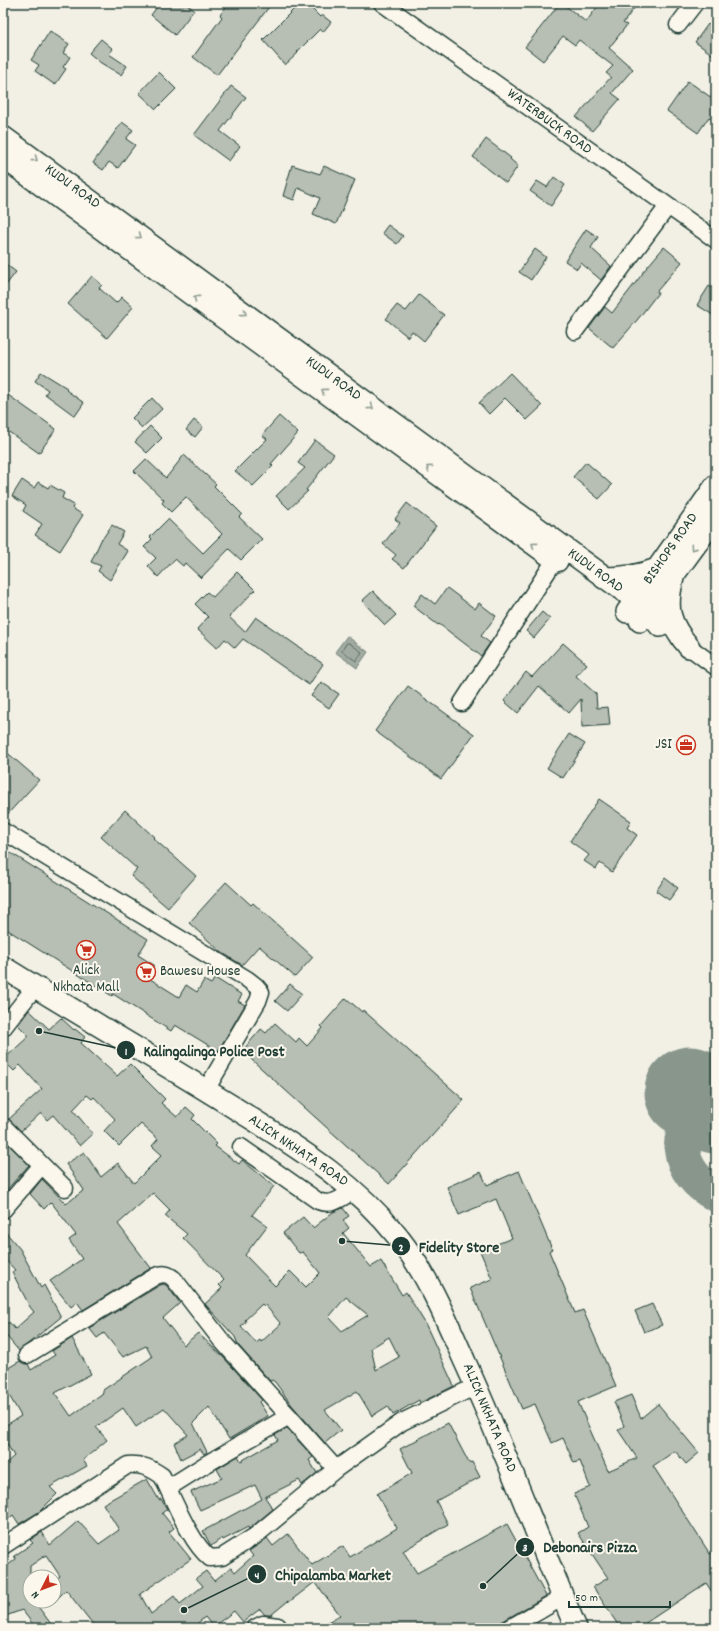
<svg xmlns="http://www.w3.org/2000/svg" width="719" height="1631" viewBox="0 0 719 1631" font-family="Dekko,sans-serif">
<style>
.water{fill:#a2aba1;stroke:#6e7f75}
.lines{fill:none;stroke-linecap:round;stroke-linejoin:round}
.shore{stroke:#536960;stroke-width:1}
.taxiway{stroke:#88968c;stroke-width:36}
.runway{stroke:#88968c;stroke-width:91}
.building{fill:#b7beb3;stroke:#1f3d34;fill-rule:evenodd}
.minor-casing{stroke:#1f3d34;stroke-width:19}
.major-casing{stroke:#1f3d34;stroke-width:24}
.minor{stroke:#fbf7ec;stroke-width:16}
.major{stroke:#fbf7ec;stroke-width:21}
.oneway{stroke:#8d9a90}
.labels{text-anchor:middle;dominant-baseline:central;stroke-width:4;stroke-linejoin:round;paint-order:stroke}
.street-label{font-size:15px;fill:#1f3d34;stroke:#fbf7ec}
.poi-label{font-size:15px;fill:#1f3d34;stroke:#fbf7ec;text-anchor:end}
.leader{fill:none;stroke:#1f3d34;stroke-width:1.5}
.callout-dot{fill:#1f3d34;stroke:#fbf7ec;stroke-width:1.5}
.mark-label{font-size:12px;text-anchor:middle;font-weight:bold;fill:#fff}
.callout-label{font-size:16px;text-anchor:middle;font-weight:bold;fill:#1f3d34;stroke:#fbf7ec;stroke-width:4;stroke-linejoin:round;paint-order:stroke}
</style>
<rect width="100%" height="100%" fill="#f2f0e5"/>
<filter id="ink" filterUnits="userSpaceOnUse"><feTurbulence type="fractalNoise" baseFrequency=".025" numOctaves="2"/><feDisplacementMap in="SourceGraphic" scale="8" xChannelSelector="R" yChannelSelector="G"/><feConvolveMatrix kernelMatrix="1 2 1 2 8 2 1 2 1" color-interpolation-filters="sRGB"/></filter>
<g filter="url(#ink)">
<!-- water -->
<path class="water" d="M 347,636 L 368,652 L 357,668 L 335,652 Z"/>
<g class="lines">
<!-- shore -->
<path class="shore" d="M 347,643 L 349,643 L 362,652 L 356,661 L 342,651 Z"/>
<!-- taxiway -->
<path class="taxiway" d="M 713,1107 C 666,1126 677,1174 716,1194"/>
<!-- runway -->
<path class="runway" d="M 690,1092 L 716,1108"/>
</g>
<!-- building -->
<path class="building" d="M 160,3 L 185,3 L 194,10 L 175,35 L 151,15 Z
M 229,3 L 272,3 L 217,75 L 193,57 L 222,17 L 220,15 Z
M 300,3 L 306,3 L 320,17 L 322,15 L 331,22 L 323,32 L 320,29 L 297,52 L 298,53 L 285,65 L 263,40 Z
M 560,3 L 562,3 L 586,22 L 600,3 L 638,3 L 623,23 L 627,25 L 609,48 L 633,69 L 612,93 L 620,99 L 592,131 L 576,117 L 611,77 L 606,73 L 613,66 L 579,40 L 575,45 L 563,36 L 543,61 L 525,47 Z
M 708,24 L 716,31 L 716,57 L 695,42 Z
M 50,31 L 69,44 L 63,53 L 70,57 L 63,67 L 66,69 L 55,85 L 35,71 L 39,65 L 31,60 Z
M 101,39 L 113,49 L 109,54 L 127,66 L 121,75 L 101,63 L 89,53 Z
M 159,72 L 176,89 L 156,109 L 139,93 Z
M 688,81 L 716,101 L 716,122 L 709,117 L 698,133 L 667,111 Z
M 231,86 L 246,97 L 220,131 L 240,146 L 229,161 L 194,135 Z
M 122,122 L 133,130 L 126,139 L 135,145 L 118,168 L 109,162 L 103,170 L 93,163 Z
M 486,139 L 511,158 L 510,159 L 518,166 L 506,183 L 473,157 Z
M 292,165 L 320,174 L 324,166 L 355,180 L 336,224 L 313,214 L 320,198 L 298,188 L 294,200 L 283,196 Z
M 554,177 L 565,185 L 551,206 L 530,191 L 537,181 L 547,187 Z
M 388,225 L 403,236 L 397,244 L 382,233 Z
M 586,229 L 598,237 L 591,248 L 611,266 L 601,280 L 581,263 L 577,269 L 565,261 Z
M 664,247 L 682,262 L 657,291 L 658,293 L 638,319 L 613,348 L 589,328 L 605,307 L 612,313 L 643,273 L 642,273 Z
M 535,249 L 546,257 L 531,280 L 519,272 Z
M 3,262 L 16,272 L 3,289 Z
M 92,276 L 102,285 L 99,288 L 116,303 L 122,297 L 133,307 L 107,338 L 68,304 Z
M 709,286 L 716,291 L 716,317 L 697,305 Z
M 419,295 L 444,315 L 424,341 L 412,331 L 408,337 L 386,319 L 397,305 L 406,311 Z
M 41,372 L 67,388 L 66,390 L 84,403 L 75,416 L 45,394 L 48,390 L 35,381 Z
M 510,373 L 542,406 L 527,420 L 505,398 L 489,414 L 479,403 Z
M 8,395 L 56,429 L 39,453 L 3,428 L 3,402 Z
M 152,398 L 162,409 L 142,428 L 132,418 Z
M 279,416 L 298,433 L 271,464 L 273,466 L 253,486 L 235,471 L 267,439 L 262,435 Z
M 194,420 L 203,427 L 195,437 L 186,430 Z
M 150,426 L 162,438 L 147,453 L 135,442 Z
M 315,440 L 334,454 L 306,490 L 308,491 L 289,509 L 276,496 L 305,468 L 298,463 Z
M 184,455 L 216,484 L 214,486 L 242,514 L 239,517 L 262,539 L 241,560 L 229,549 L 201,578 L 185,563 L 183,566 L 175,559 L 158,577 L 148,566 L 156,558 L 144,547 L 152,539 L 150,537 L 168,519 L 203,553 L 222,534 L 186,497 L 171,512 L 162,503 L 164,500 L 134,471 L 146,459 L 166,478 Z
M 586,462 L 612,485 L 599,499 L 573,477 Z
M 22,480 L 34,488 L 38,482 L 48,488 L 50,485 L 64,493 L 62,498 L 74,505 L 72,508 L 83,515 L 60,551 L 35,535 L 42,524 L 23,511 L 26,505 L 12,496 Z
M 407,503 L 436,526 L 404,568 L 392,559 L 396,555 L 383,544 L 400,523 L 395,519 Z
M 112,525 L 124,532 L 117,544 L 128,551 L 110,580 L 98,571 L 101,566 L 91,562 L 102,538 L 103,538 Z
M 237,572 L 255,590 L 229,617 L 245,632 L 256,617 L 323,664 L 309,685 L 243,639 L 235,648 L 225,639 L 217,648 L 197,629 L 208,617 L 195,604 L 207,592 L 213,597 Z
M 447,588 L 475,609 L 479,603 L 496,616 L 481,636 L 490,643 L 481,656 L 439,624 L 438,625 L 413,606 L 422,594 L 435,604 Z
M 373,591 L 396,615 L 385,625 L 362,601 Z
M 542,612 L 550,619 L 534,638 L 526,631 Z
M 563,643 L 587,664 L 576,676 L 596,694 L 597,708 L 608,707 L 610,725 L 582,727 L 581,699 L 569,713 L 539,686 L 518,713 L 504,701 L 526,672 L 532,677 Z
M 321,682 L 339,694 L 329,708 L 311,696 Z
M 408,686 L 474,734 L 441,779 L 375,731 Z
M 569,734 L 585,744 L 563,778 L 547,768 Z
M 3,749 L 39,780 L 3,819 Z
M 599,799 L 631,821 L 627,828 L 637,835 L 612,872 L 600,863 L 596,869 L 584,861 L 589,855 L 570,841 Z
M 125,810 L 154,837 L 153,838 L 196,876 L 168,908 L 131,876 L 137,869 L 101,837 Z
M 3,848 L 148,939 L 138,955 L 154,965 L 147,977 L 179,997 L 186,985 L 197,992 L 204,980 L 211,984 L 215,978 L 242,995 L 238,1001 L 245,1005 L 218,1051 L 175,1025 L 171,1031 L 113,994 L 112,996 L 3,927 Z
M 665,878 L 678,888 L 669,900 L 656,891 Z
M 226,882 L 251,905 L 253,903 L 313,957 L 295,977 L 259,946 L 242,965 L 221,952 L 189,923 Z
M 290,984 L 302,994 L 287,1011 L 275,1001 Z
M 346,998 L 362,1012 L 363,1010 L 464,1100 L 389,1184 L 242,1051 L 261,1029 L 266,1033 L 275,1023 L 296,1042 L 299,1038 L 307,1046 L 323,1028 L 321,1026 Z
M 29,1010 L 49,1029 L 61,1018 L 74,1030 L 75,1029 L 85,1037 L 81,1043 L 117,1076 L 130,1064 L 165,1099 L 161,1103 L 177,1117 L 186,1107 L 195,1115 L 192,1119 L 217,1144 L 215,1146 L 239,1164 L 242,1160 L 274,1186 L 252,1215 L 267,1226 L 245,1255 L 275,1286 L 290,1271 L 306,1287 L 320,1273 L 303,1252 L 299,1253 L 283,1233 L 303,1217 L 313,1228 L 333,1212 L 343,1208 L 349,1216 L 343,1220 L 349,1228 L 343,1233 L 371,1267 L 381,1261 L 402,1295 L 406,1292 L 425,1323 L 454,1386 L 420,1403 L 419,1400 L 393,1415 L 388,1406 L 372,1416 L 357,1391 L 325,1410 L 341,1430 L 325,1443 L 291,1404 L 275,1382 L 272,1380 L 270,1381 L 238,1345 L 235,1337 L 205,1304 L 222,1288 L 219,1285 L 224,1280 L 183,1238 L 187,1234 L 165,1216 L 170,1210 L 153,1193 L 118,1224 L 151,1268 L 83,1310 L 77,1302 L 71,1307 L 50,1281 L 82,1259 L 69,1240 L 76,1235 L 51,1202 L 44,1209 L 30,1194 L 42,1179 L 66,1204 L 84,1190 L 66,1164 L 84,1152 L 101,1177 L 118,1163 L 134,1183 L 162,1155 L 152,1146 L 158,1139 L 141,1124 L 119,1146 L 104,1131 L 115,1119 L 94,1097 L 92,1099 L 87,1095 L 73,1110 L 93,1134 L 80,1146 L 53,1115 L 47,1120 L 41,1113 L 21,1131 L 9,1119 L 42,1089 L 20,1065 L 14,1071 L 3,1060 L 29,1036 L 18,1025 ZM 346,1297 L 368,1315 L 342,1331 L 329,1317 ZM 262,1304 L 264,1306 L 265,1305 L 281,1324 L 261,1342 L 260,1340 L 256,1343 L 241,1326 L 246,1322 L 245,1320 ZM 389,1337 L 399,1357 L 376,1370 L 371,1348 Z
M 5,1141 L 29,1165 L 3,1194 L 3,1143 Z
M 519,1171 L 552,1249 L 549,1251 L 575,1313 L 583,1310 L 616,1386 L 578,1402 L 608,1471 L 637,1458 L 618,1430 L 624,1426 L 614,1402 L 631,1395 L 641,1418 L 658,1404 L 699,1453 L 686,1464 L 675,1451 L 653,1466 L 710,1554 L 716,1550 L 716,1598 L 706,1583 L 638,1628 L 620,1628 L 593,1587 L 608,1578 L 578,1533 L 588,1527 L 574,1494 L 590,1487 L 580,1461 L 574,1463 L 563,1438 L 552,1443 L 535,1404 L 522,1409 L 470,1288 L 492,1279 L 480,1251 L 512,1238 L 496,1199 L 459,1215 L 447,1187 L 481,1172 L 487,1185 Z
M 3,1229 L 20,1249 L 41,1288 L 44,1285 L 61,1317 L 19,1351 L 3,1332 L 3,1327 L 9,1322 L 15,1329 L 34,1312 L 30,1307 L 12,1272 L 15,1270 L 3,1257 Z
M 164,1284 L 167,1286 L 180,1303 L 163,1318 L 184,1345 L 198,1333 L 224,1358 L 262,1400 L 259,1402 L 268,1416 L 229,1439 L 209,1407 L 193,1423 L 207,1452 L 204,1454 L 200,1449 L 181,1459 L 174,1443 L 188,1435 L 164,1408 L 136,1427 L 123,1408 L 96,1427 L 107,1440 L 83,1460 L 87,1466 L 50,1487 L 57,1494 L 39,1512 L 19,1524 L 13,1515 L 3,1524 L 3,1466 L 14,1456 L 3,1437 L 3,1427 L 21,1416 L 3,1385 L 3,1371 L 20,1361 L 28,1364 L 31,1370 L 55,1355 L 52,1351 L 72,1338 L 91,1374 L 55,1393 L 71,1416 L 103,1393 L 103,1390 L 152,1357 L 146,1346 L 123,1357 L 104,1333 L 97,1338 L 89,1328 L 160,1285 Z
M 652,1304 L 662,1325 L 644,1332 L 635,1311 Z
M 448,1423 L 469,1463 L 472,1462 L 480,1477 L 436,1501 L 448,1524 L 403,1551 L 417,1573 L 507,1524 L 546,1596 L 491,1628 L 317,1628 L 340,1615 L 315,1582 L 289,1602 L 288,1601 L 271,1615 L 265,1615 L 260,1609 L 243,1622 L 234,1611 L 213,1627 L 205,1617 L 192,1628 L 96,1628 L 66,1590 L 54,1602 L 54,1581 L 60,1576 L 46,1555 L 30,1566 L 30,1601 L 34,1601 L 54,1628 L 36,1628 L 22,1610 L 3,1617 L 3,1569 L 16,1559 L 14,1556 L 33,1543 L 30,1540 L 42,1532 L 50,1545 L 78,1521 L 99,1544 L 119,1530 L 103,1504 L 147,1479 L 159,1500 L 161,1499 L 167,1509 L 162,1513 L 174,1528 L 169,1532 L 191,1559 L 140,1594 L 151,1614 L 174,1596 L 180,1604 L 203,1586 L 196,1578 L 206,1571 L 214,1581 L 231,1567 L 235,1572 L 253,1556 L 249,1551 L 267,1538 L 273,1546 L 288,1534 L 312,1565 L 343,1546 L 350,1557 L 397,1528 L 377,1494 L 412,1473 L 400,1449 Z
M 287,1428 L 313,1457 L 309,1460 L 317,1473 L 302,1485 L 299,1480 L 265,1497 L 273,1509 L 249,1529 L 248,1527 L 223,1540 L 222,1538 L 211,1546 L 203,1531 L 262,1499 L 255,1485 L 200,1510 L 191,1492 L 222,1478 L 217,1469 L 238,1456 L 241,1461 L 278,1440 L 275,1435 Z"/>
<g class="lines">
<defs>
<path id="minor" d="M 382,3 L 716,240
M 678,25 L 695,3
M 575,331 L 668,206
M 681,641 L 716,667
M 462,703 L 555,560
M 3,831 L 247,979 L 256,986 L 261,992 L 258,1001 L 206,1090
M 3,1028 L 35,987
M 3,1126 L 65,1188
M 241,1147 L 318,1201 C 332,1207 343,1197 354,1190
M 3,1210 L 42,1165
M 27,1355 L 156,1276 C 164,1273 168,1274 174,1279 L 221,1340 L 336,1469
M 168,1488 L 203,1466 L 289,1416
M 3,1546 L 128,1465 C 142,1464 151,1468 162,1476 C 173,1498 191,1544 210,1558 L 222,1557 L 255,1536 L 336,1469 L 402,1422 L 476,1386
M 255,1628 L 263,1624 L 278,1626
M 510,1628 L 563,1597"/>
<path id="major" d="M 3,137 L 636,600 L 647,609 L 660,626
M 3,157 L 557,561
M 604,578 C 623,578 639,576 657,569
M 673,578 C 665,609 669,623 689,647
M 627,612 L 716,485
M 640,621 L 716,517
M 3,967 C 78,1014 155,1058 230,1105 C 293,1145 351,1178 398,1237 C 428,1275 446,1319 465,1362 C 505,1449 538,1540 576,1628"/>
</defs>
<!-- minor casing -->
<use href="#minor" class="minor-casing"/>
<!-- major casing -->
<use href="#major" class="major-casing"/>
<!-- minor -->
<use href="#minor" class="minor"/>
<!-- major -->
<use href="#major" class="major"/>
</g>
<!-- one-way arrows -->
<defs><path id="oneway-chevron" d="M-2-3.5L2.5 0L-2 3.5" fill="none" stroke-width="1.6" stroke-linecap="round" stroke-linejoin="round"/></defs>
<g class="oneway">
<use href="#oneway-chevron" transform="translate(35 159) rotate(36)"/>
<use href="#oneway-chevron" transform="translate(139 236) rotate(36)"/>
<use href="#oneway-chevron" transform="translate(196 298) rotate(-144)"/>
<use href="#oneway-chevron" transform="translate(244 313) rotate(36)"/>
<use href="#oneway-chevron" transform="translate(324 391) rotate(-144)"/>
<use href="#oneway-chevron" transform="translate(371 407) rotate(36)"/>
<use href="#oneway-chevron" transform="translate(429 468) rotate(-144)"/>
<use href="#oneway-chevron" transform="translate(534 545) rotate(-144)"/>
<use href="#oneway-chevron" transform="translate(693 548) rotate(125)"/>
</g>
</g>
<!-- icons -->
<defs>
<symbol id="office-ring" viewBox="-11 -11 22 22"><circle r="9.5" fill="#fbf7ec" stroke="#c8321e" stroke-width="1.5"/><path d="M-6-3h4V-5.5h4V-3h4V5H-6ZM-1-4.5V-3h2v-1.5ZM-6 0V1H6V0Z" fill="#c8321e"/></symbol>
<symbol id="supermarket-ring" viewBox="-11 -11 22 22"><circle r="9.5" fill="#fbf7ec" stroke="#c8321e" stroke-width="1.5"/><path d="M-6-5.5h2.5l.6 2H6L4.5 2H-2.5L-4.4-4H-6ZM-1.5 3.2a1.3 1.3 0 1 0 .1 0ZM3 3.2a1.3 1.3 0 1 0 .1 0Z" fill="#c8321e"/></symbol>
</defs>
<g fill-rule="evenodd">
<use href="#office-ring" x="675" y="734" width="22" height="22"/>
<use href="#supermarket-ring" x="75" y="939" width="22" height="22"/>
<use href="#supermarket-ring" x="135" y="961" width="22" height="22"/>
</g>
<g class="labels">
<!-- street labels -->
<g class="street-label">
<text transform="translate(549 122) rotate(36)">WATERBUCK ROAD</text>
<text transform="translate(72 187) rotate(36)">KUDU ROAD</text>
<text transform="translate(333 379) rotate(36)">KUDU ROAD</text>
<text transform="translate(671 549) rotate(-55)">BISHOPS ROAD</text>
<text transform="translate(595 571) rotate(36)">KUDU ROAD</text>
<text transform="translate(298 1151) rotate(34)">ALICK NKHATA ROAD</text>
<text transform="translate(489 1418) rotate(67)">ALICK NKHATA ROAD</text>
</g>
<!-- poi labels -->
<g class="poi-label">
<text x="672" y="745">JSI</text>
<text x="86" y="971" text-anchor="middle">Alick<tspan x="86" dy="17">Nkhata Mall</tspan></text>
<text x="160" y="972" text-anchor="start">Bawesu House</text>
</g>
</g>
<!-- callouts -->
<path class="leader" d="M39 1031L126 1050M342 1241L401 1246M483 1586L525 1547M184 1610L257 1574"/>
<g class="callout-dot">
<circle cx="39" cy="1031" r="4"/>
<circle cx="342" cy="1241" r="4"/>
<circle cx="483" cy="1586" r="4"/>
<circle cx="184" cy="1610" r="4"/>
<circle cx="126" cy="1050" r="10"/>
<circle cx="401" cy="1246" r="10"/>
<circle cx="525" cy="1547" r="10"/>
<circle cx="257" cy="1574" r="10"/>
</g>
<g class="mark-label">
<text x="126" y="1055">1</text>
<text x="401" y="1251">2</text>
<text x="525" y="1551">3</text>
<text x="257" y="1579">4</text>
</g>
<g class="callout-label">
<text x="214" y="1056">Kalingalinga Police Post</text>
<text x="459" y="1252">Fidelity Store</text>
<text x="590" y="1552">Debonairs Pizza</text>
<text x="333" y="1580">Chipalamba Market</text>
</g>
<!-- margin -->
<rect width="719" height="1631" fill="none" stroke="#fbf7ec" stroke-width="16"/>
<rect x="8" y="8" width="703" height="1615" fill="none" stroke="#1f3d34" stroke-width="1.5" filter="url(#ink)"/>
<!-- north arrow -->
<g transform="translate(42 1589) rotate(228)"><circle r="19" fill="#fbf7ec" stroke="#a3ada2"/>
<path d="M0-3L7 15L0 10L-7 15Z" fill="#c8321e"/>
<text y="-6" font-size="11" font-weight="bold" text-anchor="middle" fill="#1f3d34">N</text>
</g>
<!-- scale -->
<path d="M569 1601v6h101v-6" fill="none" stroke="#1f3d34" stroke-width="2"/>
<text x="575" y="1601" font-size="12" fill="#1f3d34" stroke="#fbf7ec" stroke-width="3" paint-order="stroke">50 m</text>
</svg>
